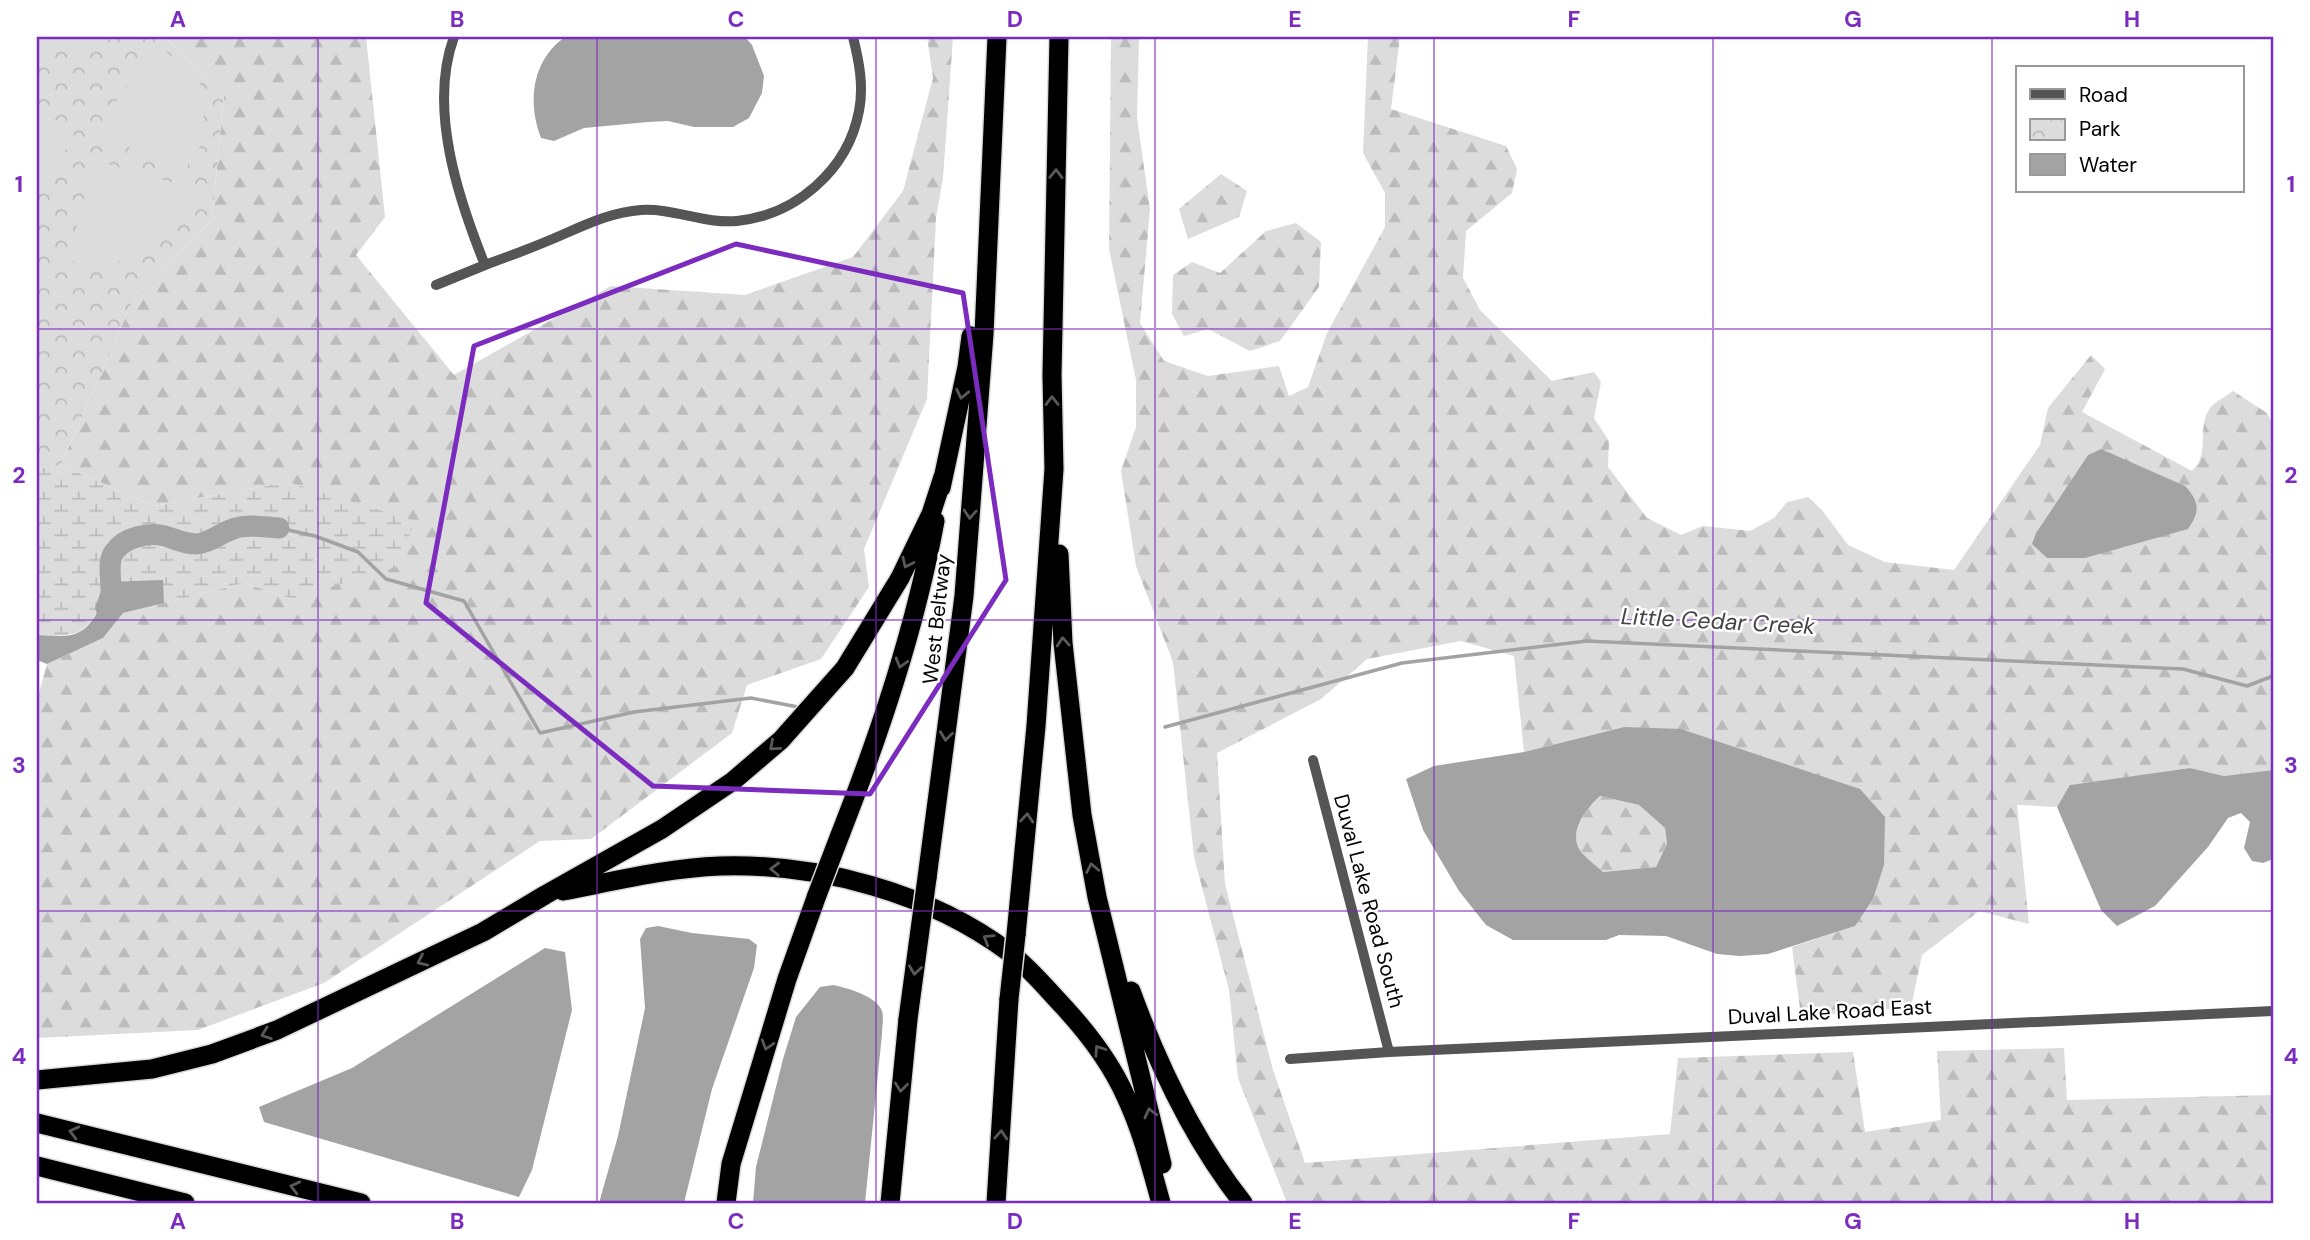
<svg xmlns="http://www.w3.org/2000/svg" width="2310" height="1240" viewBox="0 0 2310 1240" font-family="'DM Sans',sans-serif">
<style>
.forest{fill:url(#forest-firs);fill-rule:evenodd}
.wetland{fill:url(#wetland-marsh)}
.park{fill:url(#park-crowns)}
.pitch{fill:#dcdcdc}
.water{fill:#a3a3a3;fill-rule:evenodd}
.lines{fill:none;stroke-linecap:round;stroke-linejoin:round}
.stream{stroke:#a3a3a3;stroke-width:3.5}
.river{stroke:#a3a3a3;stroke-width:21}
.highway-casing{stroke:#dbdbdb;stroke-width:22}
.street{stroke:#555;stroke-width:10}
.highway{stroke:#000;stroke-width:19}
.highway-bridge-casing{stroke:#dbdbdb;stroke-width:22;stroke-linecap:butt}
.highway-bridge{stroke:#000;stroke-width:19}
.oneway{stroke:#595959}
.marked{fill:none;stroke:#7b2cbf;stroke-width:5;stroke-linejoin:round}
.grid{fill:none;stroke:#7b2cbf;stroke-width:2;stroke-opacity:0.55}
.labels{text-anchor:middle;dominant-baseline:central;stroke-width:5;stroke-linejoin:round;paint-order:stroke}
.street-label{font-size:21px;fill:#000;stroke:#fff}
.water-label{font-size:23px;font-style:italic;fill:#444;stroke:#fff}
.neatline{fill:none;stroke:#7b2cbf;stroke-width:2.5}
.grid-label{font-size:23px;text-anchor:middle;font-weight:bold;fill:#7b2cbf}
</style>
<defs>
<pattern id="forest-firs" width="22" height="20" patternUnits="userSpaceOnUse" patternTransform="scale(1.75)"><rect width="22" height="20" fill="#dcdcdc"/><path d="M5 1l3.5 6h-7zM16 11l3.5 6h-7z" fill="#bbb"/></pattern>
<pattern id="wetland-marsh" width="20" height="14" patternUnits="userSpaceOnUse" patternTransform="scale(1.75)"><rect width="20" height="14" fill="#dcdcdc"/><path d="M1 5h8M5 5V1M11 12h8M15 12V8" fill="none" stroke="#bbb"/></pattern>
<pattern id="park-crowns" width="20" height="18" patternUnits="userSpaceOnUse" patternTransform="scale(1.75)"><rect width="20" height="18" fill="#dcdcdc"/><path d="M2 6a3 3 0 1 1 6 0M12 15a3 3 0 1 1 6 0" fill="none" stroke="#bbb"/></pattern>
</defs>
<rect width="100%" height="100%" fill="#fff"/>
<!-- forest -->
<path class="forest" d="M 165,37 L 366,37 L 385,217 L 356,255 L 454,375 L 611,286 L 745,295 L 853,257 L 903,191 L 933,78 L 927,37 L 953,37 L 943,178 L 936,218 L 927,399 L 864,549 L 869,587 L 821,659 L 747,685 L 732,733 L 591,839 L 540,841 L 324,983 L 198,1030 L 37,1038 L 37,700 L 47,664 L 103,638 L 123,613 L 244,583 L 292,599 L 288,482 L 154,506 L 61,465 L 136,293 L 212,220 L 224,93 Z
M 1111,37 L 1139,37 L 1137,118 L 1150,209 L 1140,323 L 1164,361 L 1208,376 L 1279,366 L 1289,396 L 1308,387 L 1327,333 L 1385,227 L 1385,193 L 1363,153 L 1368,37 L 1400,37 L 1391,109 L 1506,146 L 1517,169 L 1512,193 L 1466,231 L 1463,278 L 1480,310 L 1552,381 L 1594,372 L 1601,382 L 1594,418 L 1609,441 L 1608,467 L 1647,518 L 1681,535 L 1703,526 L 1750,531 L 1774,518 L 1787,502 L 1808,497 L 1822,510 L 1848,545 L 1885,562 L 1954,570 L 2040,445 L 2048,408 L 2091,355 L 2105,369 L 2082,412 L 2192,471 C 2211,454 2196,428 2210,408 C 2215,402 2226,396 2233,391 L 2267,413 L 2273,425 L 2273,770 L 2224,776 L 2190,768 L 2071,785 L 2057,807 L 2017,805 L 2029,924 L 1979,911 L 1922,955 L 1911,1007 L 1801,1017 L 1792,947 L 1855,926 L 1624,727 L 1524,752 L 1514,656 L 1461,641 L 1367,659 L 1321,699 L 1217,753 L 1225,884 L 1273,1070 L 1305,1163 L 1670,1134 L 1678,1058 L 1853,1052 L 1865,1132 L 1941,1120 L 1937,1051 L 2064,1048 L 2067,1100 L 2273,1095 L 2273,1203 L 1287,1203 L 1238,1078 L 1229,990 L 1194,857 L 1173,662 L 1136,566 L 1121,471 L 1136,427 L 1136,380 L 1109,249 ZM 2101,449 L 2036,533 L 2088,455 Z
M 1221,174 L 1247,191 L 1239,217 L 1188,239 L 1179,209 Z
M 1296,223 L 1321,242 L 1319,287 L 1280,341 L 1250,351 L 1208,329 L 1184,336 L 1172,314 L 1173,275 L 1192,262 L 1220,273 L 1266,231 Z
M 1600,796 L 1639,805 L 1665,828 L 1667,844 L 1656,867 L 1603,872 C 1597,866 1588,860 1582,853 C 1566,834 1586,810 1600,796 Z"/>
<!-- wetland -->
<path class="wetland" d="M 61,465 L 154,506 L 288,482 L 415,521 L 396,567 L 292,599 L 244,583 L 164,603 L 162,580 L 103,600 C 85,638 76,636 37,635 L 37,469 Z"/>
<!-- park -->
<path class="park" d="M 37,37 L 165,37 L 224,93 L 212,220 L 136,293 L 61,465 L 37,469 Z"/>
<!-- pitch -->
<path class="pitch" d="M 37,37 L 121,37 L 37,57 Z
M 155,43 L 199,78 L 206,137 L 181,176 L 104,134 L 101,125 Z
M 37,110 L 73,129 L 74,138 L 37,193 Z
M 94,160 L 196,189 L 173,232 L 147,251 L 110,265 L 68,261 Z"/>
<!-- water -->
<path class="water" d="M 565,37 L 745,37 L 752,45 L 764,76 L 762,93 L 749,118 L 733,127 L 694,127 L 668,121 L 648,122 L 584,128 L 554,141 L 541,138 C 527,102 532,60 565,37 Z
M 2101,449 L 2185,486 C 2200,502 2200,512 2188,529 L 2085,558 L 2047,558 L 2032,544 L 2036,533 L 2088,455 Z
M 163,580 L 164,603 L 123,613 L 103,638 L 47,664 L 37,660 L 37,635 C 47,635 61,637 71,635 C 94,631 103,601 107,582 Z
M 1624,727 L 1681,729 L 1860,789 L 1885,817 L 1884,865 L 1873,899 L 1855,926 L 1768,954 L 1740,956 L 1717,954 L 1666,936 L 1619,935 L 1606,940 L 1513,940 L 1486,925 L 1459,891 L 1423,830 L 1406,779 L 1434,766 L 1524,752 ZM 1600,796 L 1639,805 L 1665,828 L 1667,844 L 1656,867 L 1603,872 C 1597,866 1588,860 1582,853 C 1566,834 1586,809 1600,796 Z
M 2190,768 L 2224,776 L 2273,770 L 2273,859 L 2263,863 L 2252,861 L 2244,848 L 2250,822 L 2241,813 L 2228,818 L 2208,847 L 2155,906 L 2117,926 L 2101,910 L 2057,807 L 2070,785 Z
M 658,926 L 692,933 L 749,939 L 757,945 L 754,968 L 712,1089 L 684,1203 L 599,1203 L 618,1136 L 645,1008 L 640,939 L 646,928 Z
M 545,948 L 565,952 L 572,1010 L 532,1170 L 519,1197 L 264,1122 L 259,1107 L 352,1068 Z
M 833,985 C 847,988 877,996 882,1011 C 884,1017 882,1028 882,1034 L 865,1203 L 753,1203 L 756,1167 L 783,1059 L 796,1017 L 820,987 Z"/>
<g class="lines">
<!-- stream -->
<path class="stream" d="M 279,528 L 315,536 L 358,552 L 386,579 L 464,601 L 540,733 L 634,712 L 751,698 L 798,707
M 1165,727 L 1402,663 L 1587,641 L 2183,669 L 2247,686 L 2273,676"/>
<!-- river -->
<path class="river" d="M 106,608 C 108,603 110,598 111,593 C 112,580 106,561 115,551 C 125,537 149,532 165,536 C 175,539 185,544 196,544 C 211,543 221,532 236,528 C 249,524 265,527 279,528"/>
<defs>
<path id="highway" d="M 941,488 L 967,367 L 971,336
M 1059,554 L 1063,643 L 1082,815 L 1097,897 L 1162,1164
M 840,835 C 880,733 915,629 935,521
M 927,878 L 964,596 L 984,334 L 997,37
M 563,891 C 615,881 668,868 720,866 C 820,863 930,893 1010,953 C 1030,968 1046,988 1063,1006 C 1088,1033 1111,1063 1126,1097 C 1142,1131 1151,1167 1161,1203
M 1016,935 L 1036,726 L 1054,469 L 1052,375 L 1059,37
M 1131,991 C 1158,1065 1194,1141 1243,1203
M 37,1080 L 152,1069 L 212,1054 L 277,1030 L 483,932 L 545,895 L 662,829 L 733,781 L 781,740 L 845,668 L 900,578 L 931,514 L 943,477
M 37,1123 L 361,1203
M 37,1166 L 185,1203
M 726,1203 L 731,1164 L 787,979 L 817,895
M 890,1203 L 908,1019
M 996,1203 L 1009,999"/>
</defs>
<!-- highway casing -->
<use href="#highway" class="highway-casing"/>
<!-- street -->
<path class="street" d="M 454,37 C 428,108 458,198 485,265 C 507,257 529,249 550,240 C 579,228 609,212 641,210 C 674,208 704,224 737,221 C 796,215 848,170 859,111 C 864,86 859,61 853,37
M 436,285 L 485,265
M 1313,760 L 1389,1052
M 1290,1059 L 1389,1052 L 2273,1011"/>
<!-- highway -->
<use href="#highway" class="highway"/>
<defs>
<path id="highway-bridge" d="M 817,895 L 840,835
M 1009,999 L 1016,935
M 908,1019 L 927,878"/>
</defs>
<!-- highway-bridge casing -->
<use href="#highway-bridge" class="highway-bridge-casing"/>
<!-- highway-bridge -->
<use href="#highway-bridge" class="highway-bridge"/>
</g>
<!-- one-way arrows -->
<defs><path id="oneway-chevron" d="M-2-3.5L2.5 0L-2 3.5" fill="none" stroke-width="1.6" stroke-linecap="round" stroke-linejoin="round" transform="scale(1.75)"/></defs>
<g class="oneway">
<use href="#oneway-chevron" transform="translate(1056 174) rotate(-89)"/>
<use href="#oneway-chevron" transform="translate(962 394) rotate(102)"/>
<use href="#oneway-chevron" transform="translate(1052 401) rotate(-91)"/>
<use href="#oneway-chevron" transform="translate(970 514) rotate(94)"/>
<use href="#oneway-chevron" transform="translate(907 563) rotate(115)"/>
<use href="#oneway-chevron" transform="translate(1063 642) rotate(-94)"/>
<use href="#oneway-chevron" transform="translate(901 663) rotate(106)"/>
<use href="#oneway-chevron" transform="translate(946 736) rotate(97)"/>
<use href="#oneway-chevron" transform="translate(774 746) rotate(139)"/>
<use href="#oneway-chevron" transform="translate(1027 818) rotate(-85)"/>
<use href="#oneway-chevron" transform="translate(1092 868) rotate(-101)"/>
<use href="#oneway-chevron" transform="translate(775 869) rotate(-178)"/>
<use href="#oneway-chevron" transform="translate(988 939) rotate(-148)"/>
<use href="#oneway-chevron" transform="translate(422 961) rotate(155)"/>
<use href="#oneway-chevron" transform="translate(915 970) rotate(98)"/>
<use href="#oneway-chevron" transform="translate(266 1034) rotate(160)"/>
<use href="#oneway-chevron" transform="translate(767 1045) rotate(107)"/>
<use href="#oneway-chevron" transform="translate(1099 1050) rotate(-124)"/>
<use href="#oneway-chevron" transform="translate(901 1087) rotate(96)"/>
<use href="#oneway-chevron" transform="translate(1150 1113) rotate(-104)"/>
<use href="#oneway-chevron" transform="translate(74 1132) rotate(-166)"/>
<use href="#oneway-chevron" transform="translate(1001 1135) rotate(-86)"/>
<use href="#oneway-chevron" transform="translate(295 1187) rotate(-166)"/>
</g>
<!-- marked area -->
<path class="marked" d="M 736,244 L 963,293 L 1006,580 L 870,794 L 653,786 L 426,603 L 474,346 Z"/>
<!-- grid -->
<path class="grid" d="M 318,37 L 318,1203M 597,37 L 597,1203M 876,37 L 876,1203M 1155,37 L 1155,1203M 1434,37 L 1434,1203M 1713,37 L 1713,1203M 1992,37 L 1992,1203M 37,329 L 2273,329M 37,620 L 2273,620M 37,911 L 2273,911"/>
<g class="labels">
<!-- street labels -->
<g class="street-label">
<text transform="translate(937 619) rotate(-84)">West Beltway</text>
<text transform="translate(1369 901) rotate(75)">Duval Lake Road South</text>
<text transform="translate(1830 1012) rotate(-3)">Duval Lake Road East</text>
</g>
<!-- water labels -->
<g class="water-label">
<text transform="translate(1718 621) rotate(3)">Little Cedar Creek</text>
</g>
</g>
<!-- border -->
<rect width="2310" height="1240" fill="none" stroke="#ffffff" stroke-width="77"/>
<!-- legend -->
<rect x="2016" y="66" width="228" height="126" fill="#ffffff" stroke="#999999" stroke-width="2"/>
<rect x="2030" y="89" width="35" height="10" fill="#555555" stroke="#999999" stroke-width="2"/>
<text x="2079" y="102" font-size="21" fill="#000000">Road</text>
<rect x="2030" y="119" width="35" height="21" fill="url(#park-crowns)" stroke="#999999" stroke-width="2"/>
<text x="2079" y="136" font-size="21" fill="#000000">Park</text>
<rect x="2030" y="154" width="35" height="21" fill="#a3a3a3" stroke="#999999" stroke-width="2"/>
<text x="2079" y="172" font-size="21" fill="#000000">Water</text>
<rect x="38" y="38" width="2234" height="1164" class="neatline"/>
<g class="grid-label">
<text x="178" y="27">A</text>
<text x="457" y="27">B</text>
<text x="736" y="27">C</text>
<text x="1015" y="27">D</text>
<text x="1295" y="27">E</text>
<text x="1574" y="27">F</text>
<text x="1853" y="27">G</text>
<text x="2132" y="27">H</text>
<text x="19" y="192">1</text>
<text x="2291" y="192">1</text>
<text x="19" y="483">2</text>
<text x="2291" y="483">2</text>
<text x="19" y="773">3</text>
<text x="2291" y="773">3</text>
<text x="19" y="1064">4</text>
<text x="2291" y="1064">4</text>
<text x="178" y="1229">A</text>
<text x="457" y="1229">B</text>
<text x="736" y="1229">C</text>
<text x="1015" y="1229">D</text>
<text x="1295" y="1229">E</text>
<text x="1574" y="1229">F</text>
<text x="1853" y="1229">G</text>
<text x="2132" y="1229">H</text>
</g>
</svg>
